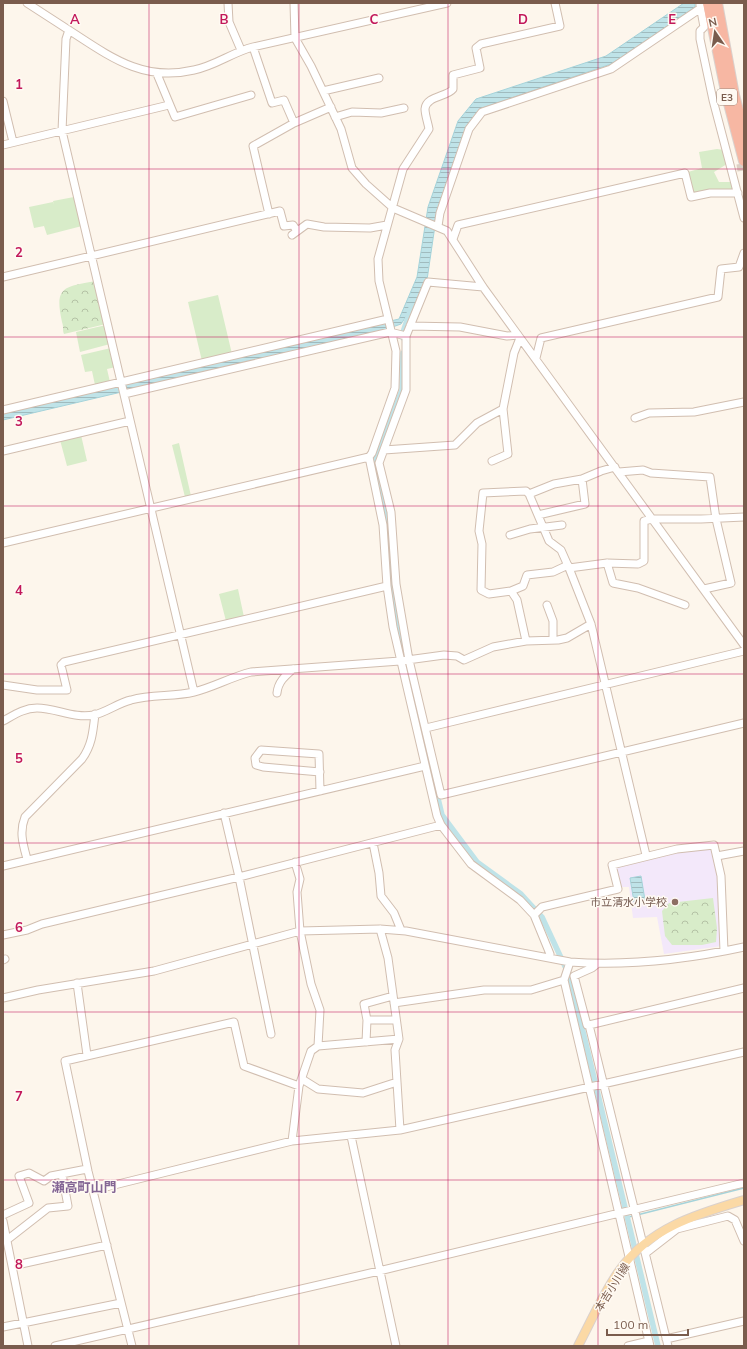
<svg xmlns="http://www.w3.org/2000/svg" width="747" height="1349" viewBox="0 0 747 1349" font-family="Mulish,'Noto Sans JP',sans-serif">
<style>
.education{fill:#f3e8fa}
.green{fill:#d8ecc9}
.park{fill:url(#park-crowns)}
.water{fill:url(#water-rules);stroke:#a5d3da}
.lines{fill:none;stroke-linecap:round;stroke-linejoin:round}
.stream{stroke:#a5d3da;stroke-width:1.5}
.canal{stroke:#bfe3e8;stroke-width:5.5}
.minor-tunnel{stroke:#dcd0c4;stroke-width:7;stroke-dasharray:7 3.5;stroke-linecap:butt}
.minor-casing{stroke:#d1beb0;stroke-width:9}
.major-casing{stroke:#dad1cd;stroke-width:10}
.highway-casing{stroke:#dad1cd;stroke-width:12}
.minor{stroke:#fff;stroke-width:7}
.major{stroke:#fbd9a5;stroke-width:8}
.highway{stroke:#f7b7a3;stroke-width:10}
.grid{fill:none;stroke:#c2185b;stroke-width:1;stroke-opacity:0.55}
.education-dot{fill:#8d6e63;stroke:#fffaf3;stroke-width:1.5}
.labels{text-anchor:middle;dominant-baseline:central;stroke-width:3;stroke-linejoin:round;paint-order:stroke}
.shield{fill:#fffaf3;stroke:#a28b7f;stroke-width:1}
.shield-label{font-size:10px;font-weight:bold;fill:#7a5c4d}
.education-label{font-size:11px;fill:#785e54;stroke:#fffaf3;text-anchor:end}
.street-label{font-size:11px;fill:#7a5c4d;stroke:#fffaf3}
.quarter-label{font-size:13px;font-weight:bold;fill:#846695;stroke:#fffaf3}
.grid-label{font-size:13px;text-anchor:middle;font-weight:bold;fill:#c2185b;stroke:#fffaf3;stroke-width:3;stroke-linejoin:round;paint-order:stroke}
</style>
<defs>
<pattern id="park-crowns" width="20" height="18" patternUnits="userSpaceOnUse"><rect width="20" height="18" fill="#d8ecc9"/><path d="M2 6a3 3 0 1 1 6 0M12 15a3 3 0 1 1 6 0" fill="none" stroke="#b4c2a5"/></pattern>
<pattern id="water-rules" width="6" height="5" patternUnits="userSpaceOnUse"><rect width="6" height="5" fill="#bfe3e8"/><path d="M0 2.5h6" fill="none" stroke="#a0bbbe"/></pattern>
</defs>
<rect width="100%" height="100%" fill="#fdf6ec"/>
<!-- education -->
<path class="education" d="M 711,847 L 719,876 L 722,946 L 664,954 L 657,917 L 633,918 L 629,887 L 620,887 L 616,866 L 676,851 Z"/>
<!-- green -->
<path class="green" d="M 717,149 L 724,150 L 727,164 L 714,172 L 719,182 L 732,182 L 735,191 L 693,195 L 688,172 L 702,168 L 699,152 Z
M 74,197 L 82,226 L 47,235 L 44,226 L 34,228 L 29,207 L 53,202 L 54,205 L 53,201 Z
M 218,295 L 232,354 L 202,361 L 188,302 Z
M 106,325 L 110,344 L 80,352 L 76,332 Z
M 111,348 L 116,367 L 107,369 L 110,382 L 95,385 L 92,371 L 85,372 L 81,355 Z
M 81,435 L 87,461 L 67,466 L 60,440 Z
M 179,443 L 191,496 L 185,497 L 172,445 Z
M 238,589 L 244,617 L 226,621 L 219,594 Z"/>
<!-- park -->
<path class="park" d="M 96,281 L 106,324 L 64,334 C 62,329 64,328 62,322 C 54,286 64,287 96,281 Z
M 713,898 L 717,928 L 716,942 L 702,945 L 672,945 L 665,936 L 662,911 L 669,903 Z"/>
<!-- water -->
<path class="water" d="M 684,3 L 695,3 L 695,7 L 611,64 L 482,108 L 467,126 L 437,212 L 427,280 L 412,316 L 407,315 L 401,324 L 384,330 L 3,420 L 3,411 L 399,319 L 417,277 L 428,207 L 458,121 L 476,99 L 606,56 Z
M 641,876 L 645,900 L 634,902 L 630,878 Z"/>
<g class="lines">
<!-- stream -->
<path class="stream" d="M 637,1215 L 744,1188
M 627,1217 L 634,1216"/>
<!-- canal -->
<path class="canal" d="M 403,338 L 403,332 L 411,308
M 403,353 L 402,390 L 375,461 L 388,518 L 392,584 L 405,657
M 436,790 L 442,815 L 477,862 L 521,894 L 542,917 L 570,977 L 658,1346"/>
<!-- minor-tunnel -->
<path class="minor-tunnel" d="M 737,168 L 744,167"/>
<defs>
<path id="minor" d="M 27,3 C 44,14 61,25 78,36 C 116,61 147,81 194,70 C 215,66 233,52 253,47 L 447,3
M 228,3 L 229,22 L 241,50
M 294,3 L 295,38 L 311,66 L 341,129 L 352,168 L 366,184 L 393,208 L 447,231 L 483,287 L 744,645
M 700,5 L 704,27 L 700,31 L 700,39 L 713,100 L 744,218
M 69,30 L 66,39 L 62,131 L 194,692
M 253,47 L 272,103 L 284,100 L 294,123
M 157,74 L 175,117 L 251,95
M 323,91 L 379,78
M 3,101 L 13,142
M 335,117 L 352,112 L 381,113 L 404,108
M 3,145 L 169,105
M 269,214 L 253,146 L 294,123 L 331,107
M 438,226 L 440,213 L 469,129 L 482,112 L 611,69 L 701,8
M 292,235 L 307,224 L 324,227 L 370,228 L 387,225
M 453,239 L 458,225 L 685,173 L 691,197 L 710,193 L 738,193
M 3,277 L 280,211 L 284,226 L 293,225 L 297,231
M 483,287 L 428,282 L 406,336 L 406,390 L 379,463 L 391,512 L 396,584 L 409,660 L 441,795 L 744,723
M 410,326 L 460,327 L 507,336 L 518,335
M 536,358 L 541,338 L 718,297 L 721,269 L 739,267 L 744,253
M 124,394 L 390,332 L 406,336
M 3,410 L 388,319
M 635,418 L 649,413 L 694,412 L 744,402
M 384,450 L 455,445 L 477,423 L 503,409
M 3,451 L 130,421
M 369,457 L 383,525 L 387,586 L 393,627 L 437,816 L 441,825 L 471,864 L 520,900 L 534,915 L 550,954
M 492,461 L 508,454 L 503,409 L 514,353 L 520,338
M 619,472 L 643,470 L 651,473 L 710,477 L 716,519 L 731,583 L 704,589
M 529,494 L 554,484 L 582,479 L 601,471 L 615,467
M 538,515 L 585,504 L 582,479
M 510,535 L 530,529 L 562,525
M 3,543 L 369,457 L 372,453 L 395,388 L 396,351 L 379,281 L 378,259 L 403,169 L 429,129 C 428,123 425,115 425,109 C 426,96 447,97 453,89 L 453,75 L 480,68 L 476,48 L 481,44 L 560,26 L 555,3
M 607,563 L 613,583 L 638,588 L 685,605
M 569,568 L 607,563 L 638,564 L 644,561 L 644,521 L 652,519 L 701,519 L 744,517
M 511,591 L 523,586 L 527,575 L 553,572 L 568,565
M 547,605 L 553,621 L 553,640
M 526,641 L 517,600 L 511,591 L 489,594 L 481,590 L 482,544 L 479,531 L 483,493 L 526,491 L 529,494 L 549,541 L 561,550 L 569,568 L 591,624 L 646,855
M 3,685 L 37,690 L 67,690 L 61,665 L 64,662 L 387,586
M 277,693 C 278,682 285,676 293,669
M 3,721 C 14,715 24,708 37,708 C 56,708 74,719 94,715 C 107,712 118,703 131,700 C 152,694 173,697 194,692 C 214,687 231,677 251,672 L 400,661 L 444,655 L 457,656 L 464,660 L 493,647 L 526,641 L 558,640 L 567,638 L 591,624
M 426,728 L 744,651
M 320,772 L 263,767 L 256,765 L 255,758 L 261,750 L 319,754 L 320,791
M 224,813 L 239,877 L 271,1034
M 373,843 L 379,873 L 381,896 L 394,913 L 401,930
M 717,856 L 744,851
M 27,859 C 23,844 19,832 25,817 L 82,759 C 92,745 93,732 95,714
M 295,862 L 300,879 L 297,892 L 300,931 L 311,984 L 320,1010 L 318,1046
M 3,866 L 425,766
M 534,915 L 542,907 L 618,889 L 612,865 L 677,849 L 714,845 L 721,876 L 724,951
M 380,929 L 388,958 L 399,1039 L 395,1050 L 400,1130
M 3,935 L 27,930 L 42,924 L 239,877 L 441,825
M 3,960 L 5,959
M 570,962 L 564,980 L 650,1346
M 597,964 L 592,968 L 574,976 L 587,1025 L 589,1025 L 668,1346
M 77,983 L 87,1055
M 3,998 L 38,990 L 154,971 L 300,931 L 380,929 L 406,931 L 570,962 C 627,966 689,959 744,947
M 394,1003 L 484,990 L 531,990 L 564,980
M 367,1020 L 364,1004 L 393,996
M 589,1025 L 744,988
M 366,1042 L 367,1020 L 396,1020
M 302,1079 L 318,1089 L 363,1093 L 397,1082
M 351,1136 L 396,1346
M 292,1141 L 299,1086 L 311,1051 L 318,1046 L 399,1039
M 94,1190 L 292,1141 L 400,1130 L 744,1052
M 3,1215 L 29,1203 L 19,1176 L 29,1173 L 44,1181 L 51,1176 L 87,1169
M 3,1221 L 28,1346
M 7,1240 L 48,1208 L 68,1206 L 62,1174
M 646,1253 L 677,1229 L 728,1216 L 735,1220 L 744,1241
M 12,1266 L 107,1245
M 3,1327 L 121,1303
M 666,1339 L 744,1321
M 55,1346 L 379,1271 L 744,1183
M 132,1346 L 88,1171 L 65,1061 L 234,1022 L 244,1066 L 299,1086
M 628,1346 L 649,1341"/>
<path id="major" d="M 578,1346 C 591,1321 603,1294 619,1271 C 649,1228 697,1214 744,1200"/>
<path id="highway" d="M 708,3 L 727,96 L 744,161
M 717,3 L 734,95 L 744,133"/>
</defs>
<!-- minor casing -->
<use href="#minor" class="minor-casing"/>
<!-- major casing -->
<use href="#major" class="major-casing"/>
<!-- highway casing -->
<use href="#highway" class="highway-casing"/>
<!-- minor -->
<use href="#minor" class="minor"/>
<!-- major -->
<use href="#major" class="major"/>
<!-- highway -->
<use href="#highway" class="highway"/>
</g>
<!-- grid -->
<path class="grid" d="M 149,3 L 149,1346M 299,3 L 299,1346M 448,3 L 448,1346M 598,3 L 598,1346M 3,169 L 744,169M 3,337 L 744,337M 3,506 L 744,506M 3,674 L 744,674M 3,843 L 744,843M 3,1012 L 744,1012M 3,1180 L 744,1180"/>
<!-- markers -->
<circle class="education-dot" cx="675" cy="902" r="4"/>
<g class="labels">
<!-- shield labels -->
<rect class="shield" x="717" y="89" width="20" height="16" rx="3"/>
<g class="shield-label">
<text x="727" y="97">E3</text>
</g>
<!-- education labels -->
<g class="education-label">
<text x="667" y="902">市立清水小学校</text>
</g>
<!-- street labels -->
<g class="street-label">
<text transform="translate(612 1287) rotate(-58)">本吉小川線</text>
</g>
<!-- quarter labels -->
<g class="quarter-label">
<text x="84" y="1187">瀬高町山門</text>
</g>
</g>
<g class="grid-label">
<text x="75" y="24">A</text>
<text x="224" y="24">B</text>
<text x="374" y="24">C</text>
<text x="523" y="24">D</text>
<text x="672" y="24">E</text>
<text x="19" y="89">1</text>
<text x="19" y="257">2</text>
<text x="19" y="426">3</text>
<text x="19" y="595">4</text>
<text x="19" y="763">5</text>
<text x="19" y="932">6</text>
<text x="19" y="1101">7</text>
<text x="19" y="1269">8</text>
</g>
<!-- border -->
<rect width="747" height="1349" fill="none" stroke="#7a5c4d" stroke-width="8"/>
<!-- north arrow -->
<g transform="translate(715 32) rotate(347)" stroke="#fffaf3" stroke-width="3" paint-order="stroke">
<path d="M0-3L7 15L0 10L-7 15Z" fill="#7a5c4d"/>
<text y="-6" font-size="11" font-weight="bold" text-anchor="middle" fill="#7a5c4d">N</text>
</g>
<!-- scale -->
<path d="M607 1329v6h81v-6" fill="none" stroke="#7a5c4d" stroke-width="2"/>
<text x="613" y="1329" font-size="12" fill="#7a5c4d" stroke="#fffaf3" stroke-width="3" paint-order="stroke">100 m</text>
</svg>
